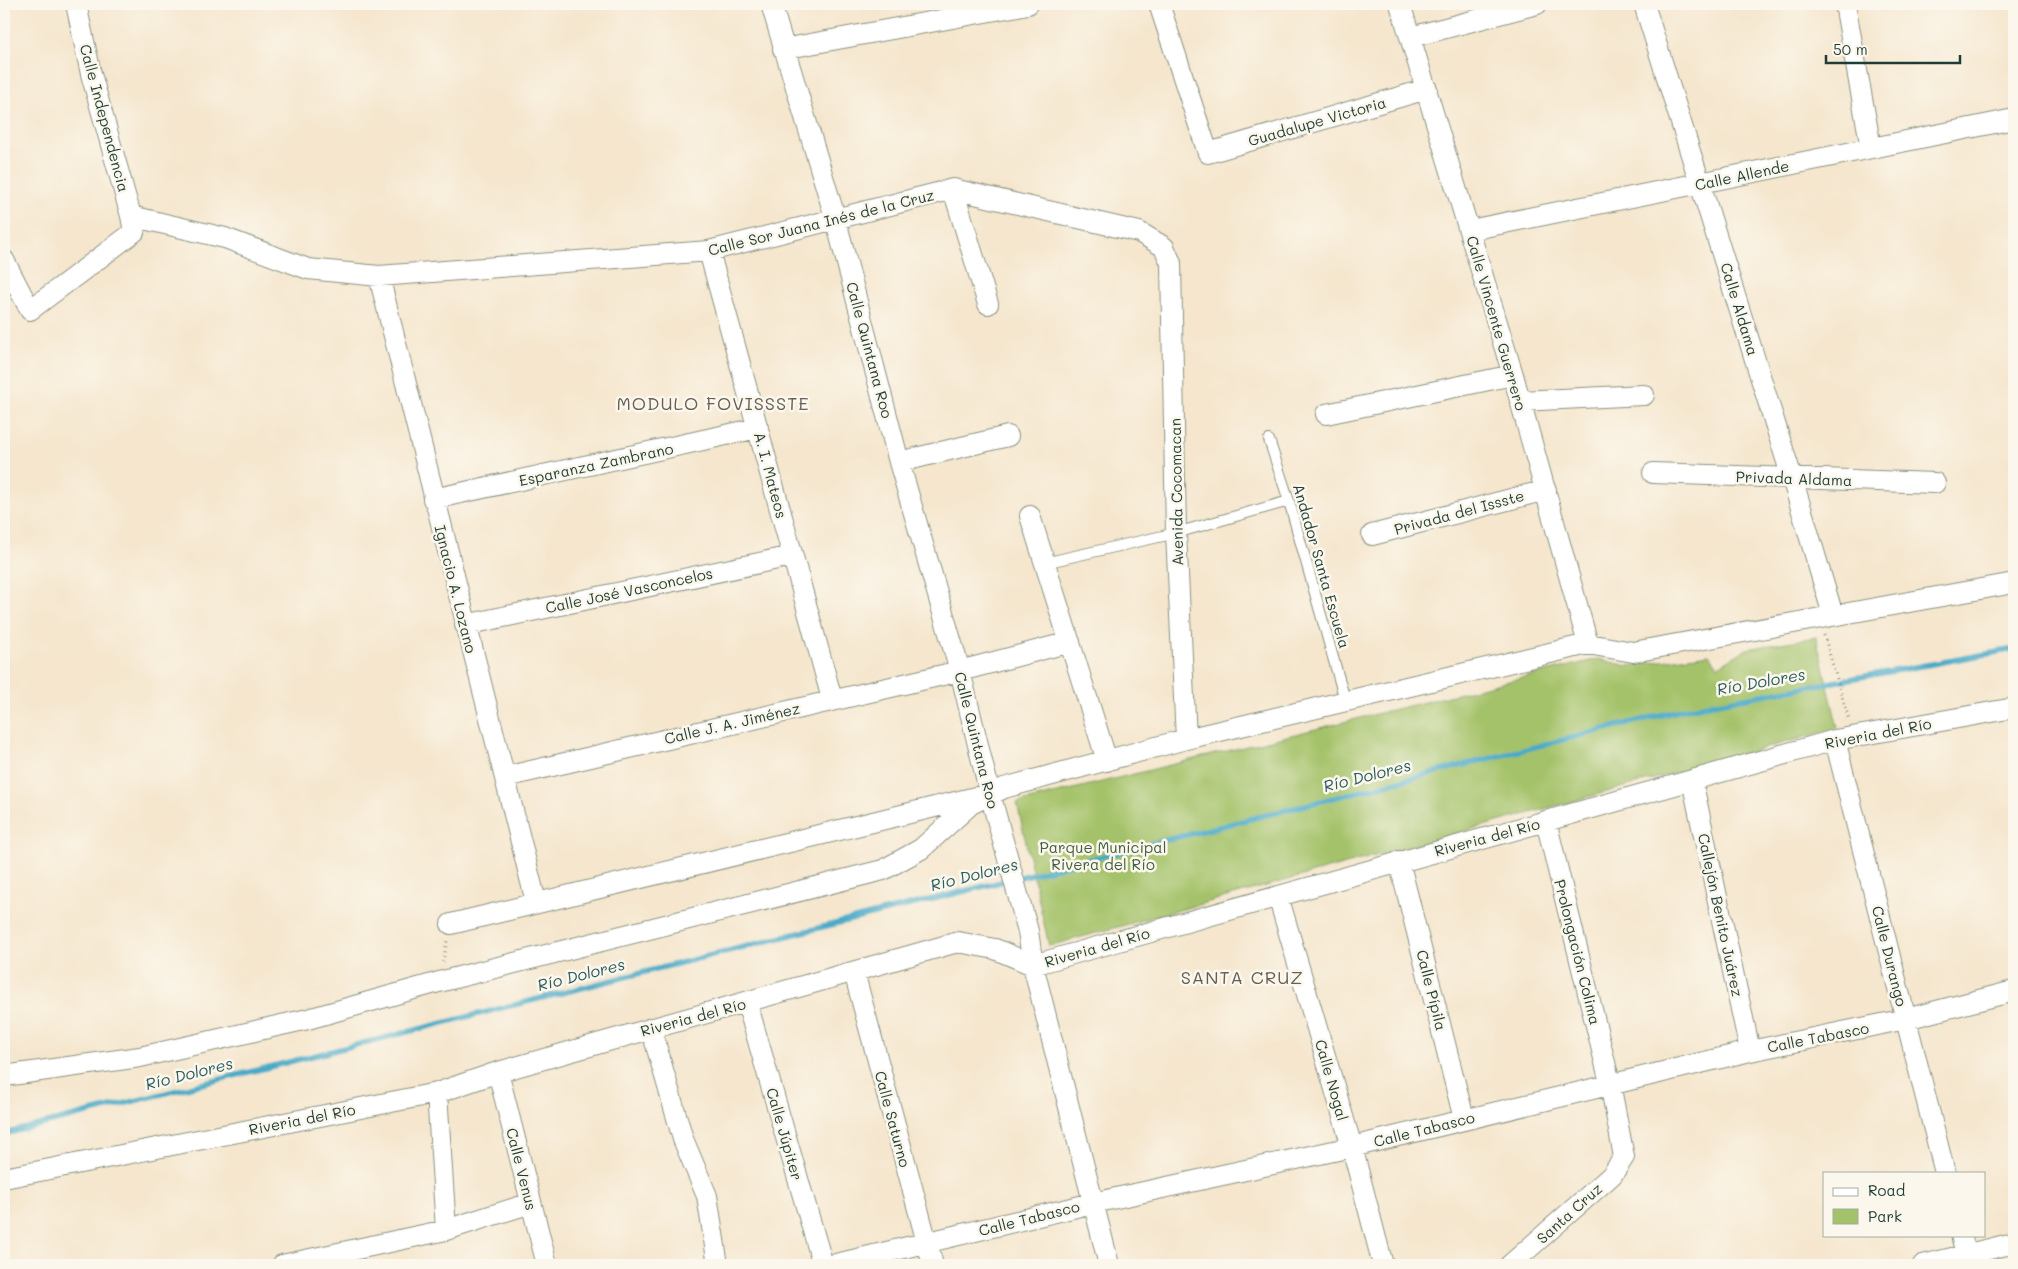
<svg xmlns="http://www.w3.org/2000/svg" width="2018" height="1269" viewBox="0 0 2018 1269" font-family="Mali,sans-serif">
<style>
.green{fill:#a4c269;stroke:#62804e}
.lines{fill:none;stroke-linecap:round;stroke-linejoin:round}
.stream{stroke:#48aac8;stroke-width:5.5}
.service-casing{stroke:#8a9280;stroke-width:12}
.minor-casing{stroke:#8a9280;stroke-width:22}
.path{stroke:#8a9280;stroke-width:3;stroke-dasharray:1 4;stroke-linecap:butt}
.service{stroke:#fff;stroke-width:10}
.minor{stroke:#fff;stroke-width:20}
.labels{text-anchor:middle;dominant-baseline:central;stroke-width:5;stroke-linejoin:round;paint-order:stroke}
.street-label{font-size:15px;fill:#1f3d34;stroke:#fbf7ec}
.park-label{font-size:15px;fill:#405e41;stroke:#fbf7ec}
.water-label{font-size:16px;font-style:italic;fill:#2b5e60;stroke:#fbf7ec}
.quarter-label{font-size:18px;letter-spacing:1px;fill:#676055;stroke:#fbf7ec}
</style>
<rect width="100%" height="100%" fill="#fbf7ec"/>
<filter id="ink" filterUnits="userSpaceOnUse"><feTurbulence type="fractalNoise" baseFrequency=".02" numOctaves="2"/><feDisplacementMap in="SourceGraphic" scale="10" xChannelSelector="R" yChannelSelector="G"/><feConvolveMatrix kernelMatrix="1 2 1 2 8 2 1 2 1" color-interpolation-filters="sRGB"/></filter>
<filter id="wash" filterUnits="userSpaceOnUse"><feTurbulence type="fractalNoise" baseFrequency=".0096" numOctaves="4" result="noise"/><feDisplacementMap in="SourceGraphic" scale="20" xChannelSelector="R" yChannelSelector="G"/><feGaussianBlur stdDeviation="1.12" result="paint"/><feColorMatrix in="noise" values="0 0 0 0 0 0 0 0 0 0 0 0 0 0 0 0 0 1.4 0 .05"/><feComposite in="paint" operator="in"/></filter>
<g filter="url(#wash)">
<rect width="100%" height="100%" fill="#f5e6cd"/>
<!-- green -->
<path class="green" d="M 1816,637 L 1838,728 L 1049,946 L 1017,803 L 1598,659 L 1628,666 L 1709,654 L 1718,666 L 1747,649 Z"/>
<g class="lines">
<!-- stream -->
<path class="stream" d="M 4,1134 L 1685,709 L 2014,649"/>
</g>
</g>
<g filter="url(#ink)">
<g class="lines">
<defs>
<path id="service" d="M 1269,440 L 1289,501 L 1345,700
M 1044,563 L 1176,533 L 1289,501"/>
<path id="minor" d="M 771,4 L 835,217 L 899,462 L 960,671 L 990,794 L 1028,931 L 1033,965 L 1109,1265
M 1159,4 L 1208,153 L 1427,89
M 1400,4 L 1513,375 L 1588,644
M 1644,4 L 1792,478 L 1833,615
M 1845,4 L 1871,148
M 1411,37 L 1537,4
M 783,49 L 1028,4
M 953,189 L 988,304
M 131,216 L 225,238 L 308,269 L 379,276 L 709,251 L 953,189 L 1139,232 L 1164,247 L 1171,263 L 1176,533 L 1186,739
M 1470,230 L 2014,119
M 709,251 L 832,699
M 4,260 L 30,310 L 134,232 L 131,216 L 91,74 L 76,4
M 379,276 L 536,902
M 1520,401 L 1644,395
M 1326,414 L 1513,375
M 899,462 L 1008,436
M 1653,473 L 1935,483
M 433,499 L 758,428
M 1030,516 L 1107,761
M 1372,535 L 1546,490
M 465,625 L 792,556
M 1835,740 L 1945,1173
M 505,777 L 960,671 L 1070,642
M 1692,780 L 1750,1051
M 1399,861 L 1464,1119
M 1278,896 L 1352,1147 L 1383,1265
M 451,924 L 976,797
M 854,972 L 933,1265
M 747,1003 L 823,1265
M 651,1028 L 683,1139 L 707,1196 L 718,1265
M 498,1072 L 547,1265
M 4,1076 L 140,1057 L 308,1019 L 439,982 L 883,870 L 921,849 L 971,804 L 1004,788 L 1186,739 L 1588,644 L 1633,652 L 2014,583
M 437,1093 L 446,1230
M 4,1178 L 437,1093 L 498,1072 L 958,942 L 995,949 L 1033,965 L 1835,740 L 2014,708
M 1961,1235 L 1969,1265
M 282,1265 L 446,1230 L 531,1203
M 832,1265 L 1093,1203 L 1352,1147 L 1750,1051 L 1906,1019 L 2014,991
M 1510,1265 L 1612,1175 L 1624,1157 L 1610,1083 L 1546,821
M 1923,1265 L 2014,1243"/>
</defs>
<!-- service casing -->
<use href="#service" class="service-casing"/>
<!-- minor casing -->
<use href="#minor" class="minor-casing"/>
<!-- path -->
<path class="path" d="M 1824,635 L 1849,720
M 443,962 L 447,941"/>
<!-- service -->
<use href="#service" class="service"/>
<!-- minor -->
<use href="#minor" class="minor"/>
</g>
</g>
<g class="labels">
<!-- street labels -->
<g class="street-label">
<text transform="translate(105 118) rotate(75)">Calle Independencia</text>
<text transform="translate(1317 121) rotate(-16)">Guadalupe Victoria</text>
<text transform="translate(1742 175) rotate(-12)">Calle Allende</text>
<text transform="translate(821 222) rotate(-14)">Calle Sor Juana Inés de la Cruz</text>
<text transform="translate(1740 309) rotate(73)">Calle Aldama</text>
<text transform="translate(1497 323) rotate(74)">Calle Vincente Guerrero</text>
<text transform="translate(870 350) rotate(75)">Calle Quintana Roo</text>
<text transform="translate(596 464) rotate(-12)">Esparanza Zambrano</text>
<text transform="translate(771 475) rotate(75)">A. I. Mateos</text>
<text transform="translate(1794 478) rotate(2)">Privada Aldama</text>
<text transform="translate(1176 492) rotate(-91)">Avenida Cocomacan</text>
<text transform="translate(1459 512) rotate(-15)">Privada del Issste</text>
<text transform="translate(1322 566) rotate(74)">Andador Santa Escuela</text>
<text transform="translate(456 589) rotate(76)">Ignacio A. Lozano</text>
<text transform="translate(629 590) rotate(-12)">Calle José Vasconcelos</text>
<text transform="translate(732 723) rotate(-13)">Calle J. A. Jiménez</text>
<text transform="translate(1878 733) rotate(-11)">Riveria del Río</text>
<text transform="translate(977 740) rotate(76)">Calle Quintana Roo</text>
<text transform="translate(1487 837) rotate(-15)">Riveria del Río</text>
<text transform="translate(1721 915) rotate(78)">Callejón Benito Juárez</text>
<text transform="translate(1097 947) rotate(-16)">Riveria del Río</text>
<text transform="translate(1578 952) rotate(76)">Prolongación Colima</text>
<text transform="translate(1890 956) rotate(76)">Calle Durango</text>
<text transform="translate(1432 990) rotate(76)">Calle Pípila</text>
<text transform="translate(693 1017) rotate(-15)">Riveria del Río</text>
<text transform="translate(1818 1037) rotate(-11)">Calle Tabasco</text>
<text transform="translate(1332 1080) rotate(74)">Calle Nogal</text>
<text transform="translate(302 1119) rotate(-11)">Riveria del Río</text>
<text transform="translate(893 1119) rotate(75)">Calle Saturno</text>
<text transform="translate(1424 1129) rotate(-14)">Calle Tabasco</text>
<text transform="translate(785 1134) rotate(74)">Calle Júpiter</text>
<text transform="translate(522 1169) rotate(76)">Calle Venus</text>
<text transform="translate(1569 1213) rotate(-42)">Santa Cruz</text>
<text transform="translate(1029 1218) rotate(-14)">Calle Tabasco</text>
</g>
<!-- park labels -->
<g class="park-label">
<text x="1103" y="847">Parque Municipal<tspan x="1103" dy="17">Rivera del Río</tspan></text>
</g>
<!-- water labels -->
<g class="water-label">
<text transform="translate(1761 681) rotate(-10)">Río Dolores</text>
<text transform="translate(1367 775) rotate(-14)">Río Dolores</text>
<text transform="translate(974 874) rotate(-14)">Río Dolores</text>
<text transform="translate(581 974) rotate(-14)">Río Dolores</text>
<text transform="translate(189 1073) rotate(-14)">Río Dolores</text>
</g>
<!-- quarter labels -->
<g class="quarter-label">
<text x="713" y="403">MODULO FOVISSSTE</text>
<text x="1242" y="977">SANTA CRUZ</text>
</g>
</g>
<!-- margin -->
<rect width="2018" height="1269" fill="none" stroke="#fbf7ec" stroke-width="20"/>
<!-- legend -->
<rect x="1823" y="1172" width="162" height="65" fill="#fbf7ec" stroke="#a3ada2"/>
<rect x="1833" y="1188" width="25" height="8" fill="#ffffff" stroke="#a3ada2"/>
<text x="1868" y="1196" font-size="15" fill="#1f3d34">Road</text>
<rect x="1833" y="1209" width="25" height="15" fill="#a4c269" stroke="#a3ada2"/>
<text x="1868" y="1222" font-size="15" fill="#1f3d34">Park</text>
<!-- scale -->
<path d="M1826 55v8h134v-8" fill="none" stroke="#1f3d34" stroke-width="2.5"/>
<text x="1833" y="55" font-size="15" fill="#1f3d34" stroke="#fbf7ec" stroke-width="4" paint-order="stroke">50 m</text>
</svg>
